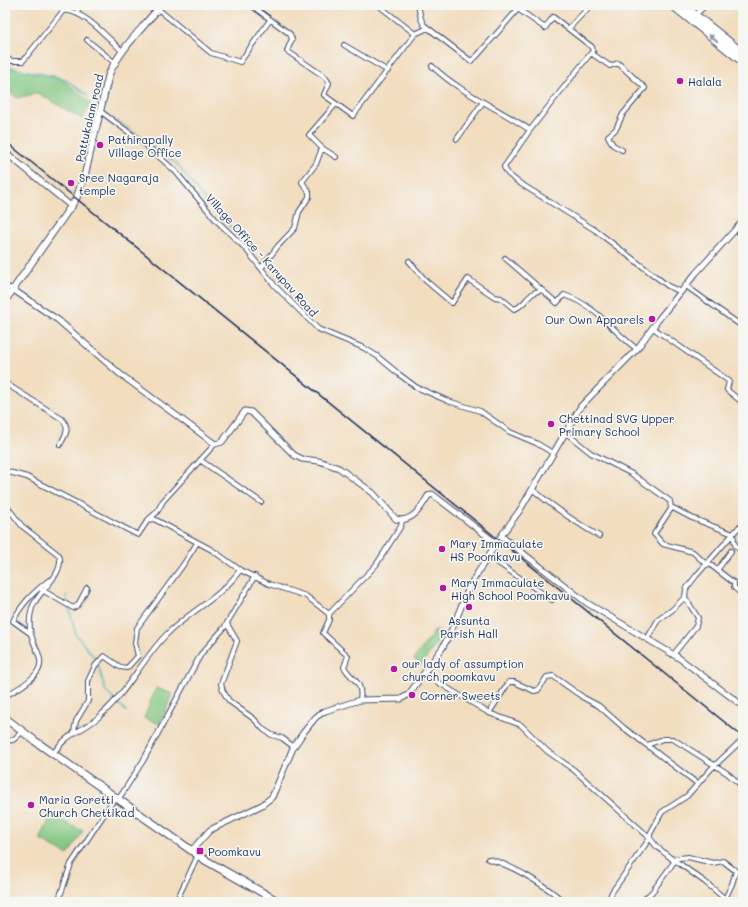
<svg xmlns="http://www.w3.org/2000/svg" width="748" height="907" viewBox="0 0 748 907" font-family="Mali,sans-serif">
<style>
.green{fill:#84c882;stroke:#507c70}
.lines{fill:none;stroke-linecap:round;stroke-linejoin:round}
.stream{stroke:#3badb3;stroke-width:1.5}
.minor-casing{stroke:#3b496d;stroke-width:6}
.tertiary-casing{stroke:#3b496d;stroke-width:7}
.secondary-casing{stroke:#3b496d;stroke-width:8}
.primary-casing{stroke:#3b496d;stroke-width:9}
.trunk-casing{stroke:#3b496d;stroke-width:9}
.minor{stroke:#fff;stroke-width:4}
.tertiary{stroke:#fff;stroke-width:5}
.secondary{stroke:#fff;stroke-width:6}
.primary{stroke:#fff;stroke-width:7}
.trunk{stroke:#fff;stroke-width:7}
.rail{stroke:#1b2f5e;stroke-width:1.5}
.oneway{fill:#8d97ae}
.poi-dot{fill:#b5179e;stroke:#f6f6f2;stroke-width:1.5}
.labels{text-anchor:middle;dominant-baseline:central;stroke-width:3.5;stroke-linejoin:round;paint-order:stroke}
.poi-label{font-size:11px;fill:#1b2f5e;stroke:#f6f6f2;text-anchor:start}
.street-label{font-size:11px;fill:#1b2f5e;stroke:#f6f6f2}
</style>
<rect width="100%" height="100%" fill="#f6f6f2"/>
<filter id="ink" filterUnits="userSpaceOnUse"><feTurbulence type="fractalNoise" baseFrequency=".025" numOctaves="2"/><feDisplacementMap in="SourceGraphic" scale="8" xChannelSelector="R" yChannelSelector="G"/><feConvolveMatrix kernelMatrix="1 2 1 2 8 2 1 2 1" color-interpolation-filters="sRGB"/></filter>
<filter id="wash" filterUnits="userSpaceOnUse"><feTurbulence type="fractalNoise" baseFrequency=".012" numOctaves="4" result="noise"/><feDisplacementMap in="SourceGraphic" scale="16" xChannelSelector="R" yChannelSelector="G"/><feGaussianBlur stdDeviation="0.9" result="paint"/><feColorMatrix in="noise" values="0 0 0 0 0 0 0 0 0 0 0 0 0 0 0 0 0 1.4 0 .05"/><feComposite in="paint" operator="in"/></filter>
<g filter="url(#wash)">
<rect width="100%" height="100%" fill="#f2ddbf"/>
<!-- green -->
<path class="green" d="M 8,67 L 59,77 L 91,103 L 82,119 L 38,93 L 17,98 L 5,88 L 5,74 Z
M 436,629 L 443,634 L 421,665 L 414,659 Z
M 156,688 L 172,694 L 160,724 L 144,718 Z
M 51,816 L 83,831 L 68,855 L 40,840 Z"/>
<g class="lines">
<!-- stream -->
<path class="stream" d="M 10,67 L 66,80 L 88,96
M 118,121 L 177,164 L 211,208 L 245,240
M 66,595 L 68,604
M 69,607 L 76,635 L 97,661
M 98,665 L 106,692 L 126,711"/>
</g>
</g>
<g filter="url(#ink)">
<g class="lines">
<defs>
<path id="minor" d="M 251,5 L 290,34 L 292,39 L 287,51 L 325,77 L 329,83 L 324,95 L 353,116 L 415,34
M 378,5 L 415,34 L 428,28
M 418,5 L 421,19 L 424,25 L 471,61 L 477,56 L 518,9 L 545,28 L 553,17 L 592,47 L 593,53
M 158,9 L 211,53 L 240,62 L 270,20
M 77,12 L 80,5
M 695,15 L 706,5
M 569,28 L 591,5
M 87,40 L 114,62
M 344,45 L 388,71
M 5,58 L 12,61 L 23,61 L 63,11 C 82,8 109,39 122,51
M 432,66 C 460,93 498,108 530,130
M 100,111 L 146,145 L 175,171 L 216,220 L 245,248 L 275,286 L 318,329 L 364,348 L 377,356 L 400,375 L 416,387 L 448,401 L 480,411 L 510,432 L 536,443 L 553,453
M 457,139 L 483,102
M 322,148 L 336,157
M 622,150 L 613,145 L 608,136 L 616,129 L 623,114 L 645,88 L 618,63 L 610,66 L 591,53 L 530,130 L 504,167 L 508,174 L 518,182 L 595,230 L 668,286 L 681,292
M 505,258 L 557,303 L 564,295 C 597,306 611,330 637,349
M 409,261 L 426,281 L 452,303 L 468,279 L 495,297 L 501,298 L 514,309 C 526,306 527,292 542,290
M 262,267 L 278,246 L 295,228 L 299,212 L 309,197 L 309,192 L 302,182 L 316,164 L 322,148 L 309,135 L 336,104
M 5,286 L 12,289
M 686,286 L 743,327
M 653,328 L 729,381 L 727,390 L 743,403
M 5,383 L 62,419 C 71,429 65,435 60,445
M 566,433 L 591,453 L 632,474 L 670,501 L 671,509 L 654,534 L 663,544 L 693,552 L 707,565
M 200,460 L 261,502
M 5,471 L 27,477 L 138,535 L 148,520 L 154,519 L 212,550 L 240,570 L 269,584 L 306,596 L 329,614 L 329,620 L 323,633 L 348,656 L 344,667 C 352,681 363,680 360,700
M 532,489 C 553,507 575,522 599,536
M 5,504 L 22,526 L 59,555 C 66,575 37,591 32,608 C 18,655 74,659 5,696
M 671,507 L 692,518 L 733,534 L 735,545 L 743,553
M 149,519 L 157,512 L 163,501 L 215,444
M 488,556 L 552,600
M 708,563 L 734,583 L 734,587 L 743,596
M 718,569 L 731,551
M 42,590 L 73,608 L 78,605 L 87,588
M 329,614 L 376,565 L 401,526 L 402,521
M 227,624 L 237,641 L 221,684 L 223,691 L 229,701 L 254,719 L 264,730 L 272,735 L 282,738 L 294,747
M 31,634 L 13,621 C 22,603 34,592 49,580
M 647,639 L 658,620 L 672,610 L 685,597 L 686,589 L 696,576 L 739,527
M 673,655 L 696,626 L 698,618 L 685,597
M 424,674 L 489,713 L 521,725 L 547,751 L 574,770 L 650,838 L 612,892 L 608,902
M 489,713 L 509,682 L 514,682 L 534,691 L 538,690 L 547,677 L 553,676 L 584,698 L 599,706 L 624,728 L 698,784
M 74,732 L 76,721 L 88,701 L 88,681 L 95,666 L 104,656 L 120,667 L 127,668 L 138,656 L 135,643 L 137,628 L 183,565 L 197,543
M 5,741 L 13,740 L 22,732
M 647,745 L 663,739 L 673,739 L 727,773 L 743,787
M 53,754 C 69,730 84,732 102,714 C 127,692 142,660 165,636 C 189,611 220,599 240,570
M 118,800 L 143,761 L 201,654 L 224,628 L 255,576
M 488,859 C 510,864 547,886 564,902
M 672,859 L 688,857 L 713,863 L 723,861 L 736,871 L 732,884 L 725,899
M 673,859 L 705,882 L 729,902
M 58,902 L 71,864 L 115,798
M 176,902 L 198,855
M 641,902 L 652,892 L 674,862 L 672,859 L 656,846 L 650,838 L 650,834 L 662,812 L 687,796 L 711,769 L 743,739"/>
<path id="tertiary" d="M 5,152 L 72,207
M 12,289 L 58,320 L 120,374 L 215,444 L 222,442 L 245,411 L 251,412 L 294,455 L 302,459 L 319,461 L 339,468 L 373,493 L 396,519 C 412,523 421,508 428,496 L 432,494 L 496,543
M 501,536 L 587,603 L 679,658 L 743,706
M 191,851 L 210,830 L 262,805 L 272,797 L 293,748 L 303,733 L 316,717 L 325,711 L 360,700 L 401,699 L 409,694 L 443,647 L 452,629 L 470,585 L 501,536 L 520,510 L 581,406 L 637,349 L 658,320 L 696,273 L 743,221"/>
<path id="secondary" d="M 5,301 L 76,199 L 85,174 L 109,74 C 121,48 143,28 161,5"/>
<path id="primary" d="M 5,718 L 35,741 L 205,860 L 279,902"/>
<path id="trunk" d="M 672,5 L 743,62
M 683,5 L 743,53"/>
</defs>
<!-- minor casing -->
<use href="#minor" class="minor-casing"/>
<!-- tertiary casing -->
<use href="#tertiary" class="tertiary-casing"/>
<!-- secondary casing -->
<use href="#secondary" class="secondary-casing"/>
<!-- primary casing -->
<use href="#primary" class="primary-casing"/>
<!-- trunk casing -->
<use href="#trunk" class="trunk-casing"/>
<!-- minor -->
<use href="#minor" class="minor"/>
<!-- tertiary -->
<use href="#tertiary" class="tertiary"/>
<!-- secondary -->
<use href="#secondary" class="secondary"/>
<!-- primary -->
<use href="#primary" class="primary"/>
<!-- trunk -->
<use href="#trunk" class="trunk"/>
<!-- rail -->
<path class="rail" d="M 5,141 L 743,737"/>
</g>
<!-- one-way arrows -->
<defs><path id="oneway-solid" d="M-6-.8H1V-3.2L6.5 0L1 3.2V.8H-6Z"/></defs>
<use class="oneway" href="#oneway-solid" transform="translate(713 38) rotate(-141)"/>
</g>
<!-- markers -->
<g class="poi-dot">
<circle cx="680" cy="81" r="4"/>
<circle cx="100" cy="145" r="4"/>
<circle cx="71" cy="183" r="4"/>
<circle cx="652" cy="319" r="4"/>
<circle cx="551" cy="424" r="4"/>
<circle cx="442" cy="549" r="4"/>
<circle cx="443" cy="588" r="4"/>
<circle cx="469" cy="607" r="4"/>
<circle cx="394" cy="669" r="4"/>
<circle cx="412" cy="695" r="4"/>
<circle cx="31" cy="805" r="4"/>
<rect x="196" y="847" width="8" height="8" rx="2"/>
</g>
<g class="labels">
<!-- poi labels -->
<g class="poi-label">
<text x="688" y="81">Halala</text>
<text x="108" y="139">Pathirapally<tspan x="108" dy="13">Village Office</tspan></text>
<text x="79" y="177">Sree Nagaraja<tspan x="79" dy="13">temple</tspan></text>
<text x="644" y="319" text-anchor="end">Our Own Apparels</text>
<text x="559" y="418">Chettinad SVG Upper<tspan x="559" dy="13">Primary School</tspan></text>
<text x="450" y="543">Mary Immaculate<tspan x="450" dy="13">HS Poomkavu</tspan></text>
<text x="451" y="582">Mary Immaculate<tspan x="451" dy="13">High School Poomkavu</tspan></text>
<text x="469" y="620" text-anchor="middle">Assunta<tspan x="469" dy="13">Parish Hall</tspan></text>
<text x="402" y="663">our lady of assumption<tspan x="402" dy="13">church poomkavu</tspan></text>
<text x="420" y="695">Corner Sweets</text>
<text x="39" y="799">Maria Goretti<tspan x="39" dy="13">Church Chettikad</tspan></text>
<text x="208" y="851">Poomkavu</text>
</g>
<!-- street labels -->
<g class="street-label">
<text transform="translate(89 118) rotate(-77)">Pattukalam road</text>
<text transform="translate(262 255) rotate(48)">Village Office - Karupav Road</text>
</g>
</g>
<!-- margin -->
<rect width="748" height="907" fill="none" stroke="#f6f6f2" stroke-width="20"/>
</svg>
